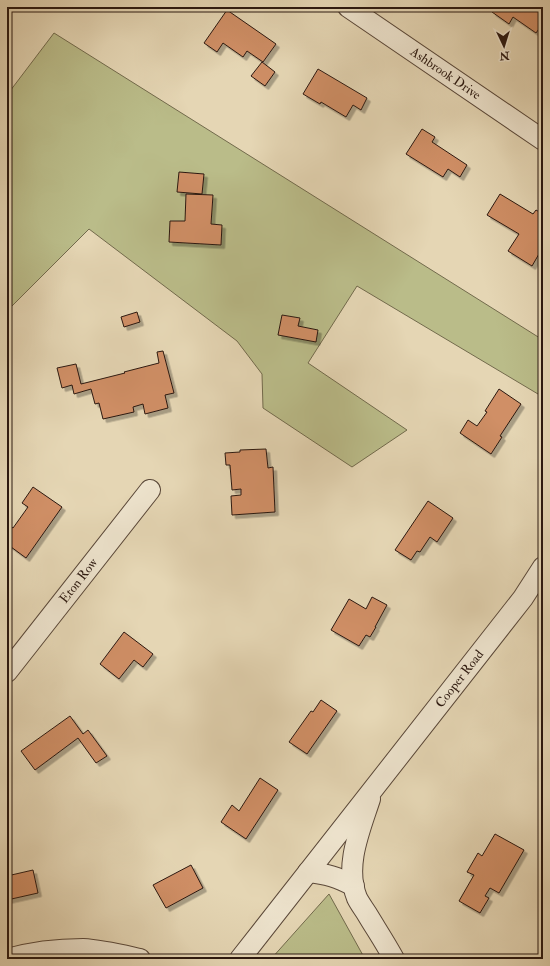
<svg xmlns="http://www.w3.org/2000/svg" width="550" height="966" viewBox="0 0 550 966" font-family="'IM FELL Double Pica',serif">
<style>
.green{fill:#babc89;stroke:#726a4c}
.building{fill:#d08f66;stroke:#2b1810;filter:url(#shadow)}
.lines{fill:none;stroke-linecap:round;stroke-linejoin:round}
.minor-casing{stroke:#5a4839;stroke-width:22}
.minor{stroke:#eee4ce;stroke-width:20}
.labels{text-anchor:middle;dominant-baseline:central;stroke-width:3.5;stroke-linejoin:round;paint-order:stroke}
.street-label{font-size:13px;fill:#2b1810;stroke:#eee4ce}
</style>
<defs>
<filter id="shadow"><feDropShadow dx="3.5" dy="3.5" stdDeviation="0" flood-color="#0004"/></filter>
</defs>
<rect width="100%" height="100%" fill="#e5d6b4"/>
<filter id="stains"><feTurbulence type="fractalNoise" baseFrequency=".005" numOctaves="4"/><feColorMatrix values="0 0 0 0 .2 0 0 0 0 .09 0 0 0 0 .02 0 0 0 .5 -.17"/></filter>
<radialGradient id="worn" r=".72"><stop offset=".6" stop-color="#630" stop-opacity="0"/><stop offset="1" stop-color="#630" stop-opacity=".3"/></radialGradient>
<!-- green -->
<path class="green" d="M 54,33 L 543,340 L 543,397 L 357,286 L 308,363 L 407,430 L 352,467 L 263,408 L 262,374 L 237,341 L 89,229 L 7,311 L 7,95 Z
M 329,894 L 365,959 L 271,959 Z"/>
<!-- building -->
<path class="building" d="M 495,7 L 537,7 L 543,11 L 543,23 L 536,33 L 513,17 L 509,24 L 492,12 Z
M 227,10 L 276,44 L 263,62 L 247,51 L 243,57 L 223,43 L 217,52 L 204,43 Z
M 262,62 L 275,72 L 265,86 L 251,76 Z
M 318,69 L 367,98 L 361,110 L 353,105 L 346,117 L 321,102 L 320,104 L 303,94 Z
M 422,129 L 435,137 L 432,142 L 467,165 L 460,177 L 448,169 L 443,177 L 406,154 Z
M 179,172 L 204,174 L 202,194 L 177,192 Z
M 186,194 L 213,195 L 211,224 L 222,225 L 221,245 L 169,242 L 170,221 L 185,221 Z
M 500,194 L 533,214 L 536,210 L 543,214 L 543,247 L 532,266 L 508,251 L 519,234 L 487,215 Z
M 137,312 L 140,322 L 124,327 L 121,317 Z
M 282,315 L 300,318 L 298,326 L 318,330 L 316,342 L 278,335 Z
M 163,351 L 174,393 L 165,395 L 168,408 L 145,414 L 143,404 L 133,407 L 134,412 L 103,419 L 99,403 L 95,404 L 91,389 L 74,394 L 72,385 L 62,388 L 57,368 L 76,364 L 81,384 L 125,373 L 124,372 L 159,363 L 157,352 Z
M 499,389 L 521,404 L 500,436 L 502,437 L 491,454 L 460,433 L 468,420 L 477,426 L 487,412 L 485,411 Z
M 266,449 L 268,468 L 273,467 L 275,512 L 232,515 L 231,496 L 241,495 L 241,489 L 232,490 L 230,465 L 226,465 L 225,453 L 240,452 L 240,450 Z
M 33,487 L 62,507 L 26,558 L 7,544 L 7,524 L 13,528 L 28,507 L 22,503 Z
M 428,501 L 453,518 L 437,542 L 430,537 L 420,552 L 417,551 L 411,560 L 395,550 Z
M 372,597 L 387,605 L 375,627 L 376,627 L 370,637 L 366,635 L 359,646 L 331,630 L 349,599 L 366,609 Z
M 124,632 L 153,654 L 143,667 L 134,660 L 119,679 L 100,664 Z
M 321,700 L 337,711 L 307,754 L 289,742 L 311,711 L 313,712 Z
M 70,716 L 83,734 L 88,730 L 107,756 L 96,763 L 78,738 L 35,770 L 21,751 Z
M 260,778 L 278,790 L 246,839 L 221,822 L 232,805 L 239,811 Z
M 495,834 L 524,850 L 499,893 L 490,888 L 485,896 L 489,898 L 480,913 L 459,901 L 474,875 L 467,872 L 478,853 L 482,856 Z
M 191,865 L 203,888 L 166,908 L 153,885 Z
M 33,870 L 38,893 L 7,900 L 7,876 Z"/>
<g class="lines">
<defs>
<g id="minor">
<path id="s1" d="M 348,7 L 543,140"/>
<path id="s2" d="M 7,672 L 150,490"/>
<path d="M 370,799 C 360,830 344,866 357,898 C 360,904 364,909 367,914 C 376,929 386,944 394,959"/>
<path d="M 308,872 C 327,874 337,877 354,886"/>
<path d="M 7,959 C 32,952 57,949 83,949 C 102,950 122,955 140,959"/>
<path id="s3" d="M 240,959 L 523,598 L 543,567"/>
</g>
</defs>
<!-- minor casing -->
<use href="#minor" class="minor-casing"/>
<!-- minor -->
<use href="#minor" class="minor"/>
</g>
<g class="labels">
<!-- street labels -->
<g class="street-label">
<text stroke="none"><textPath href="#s1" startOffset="118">Ashbrook Drive</textPath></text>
<text stroke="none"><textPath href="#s2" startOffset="116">Eton Row</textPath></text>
<text stroke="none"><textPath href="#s3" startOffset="356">Cooper Road</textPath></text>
</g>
</g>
<!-- margin -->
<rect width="550" height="966" fill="none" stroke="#e5d6b4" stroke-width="24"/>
<rect x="8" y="8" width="534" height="950" fill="none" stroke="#2b1810" stroke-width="2"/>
<rect x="12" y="12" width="526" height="942" fill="none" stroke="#2b1810"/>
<!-- north arrow -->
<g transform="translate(504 46) rotate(176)" stroke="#eee4ce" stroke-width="3" paint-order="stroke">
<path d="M0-3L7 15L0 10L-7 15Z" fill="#2b1810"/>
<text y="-6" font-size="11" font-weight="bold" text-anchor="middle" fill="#2b1810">N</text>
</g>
<rect width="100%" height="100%" filter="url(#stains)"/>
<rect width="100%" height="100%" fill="url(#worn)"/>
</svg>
